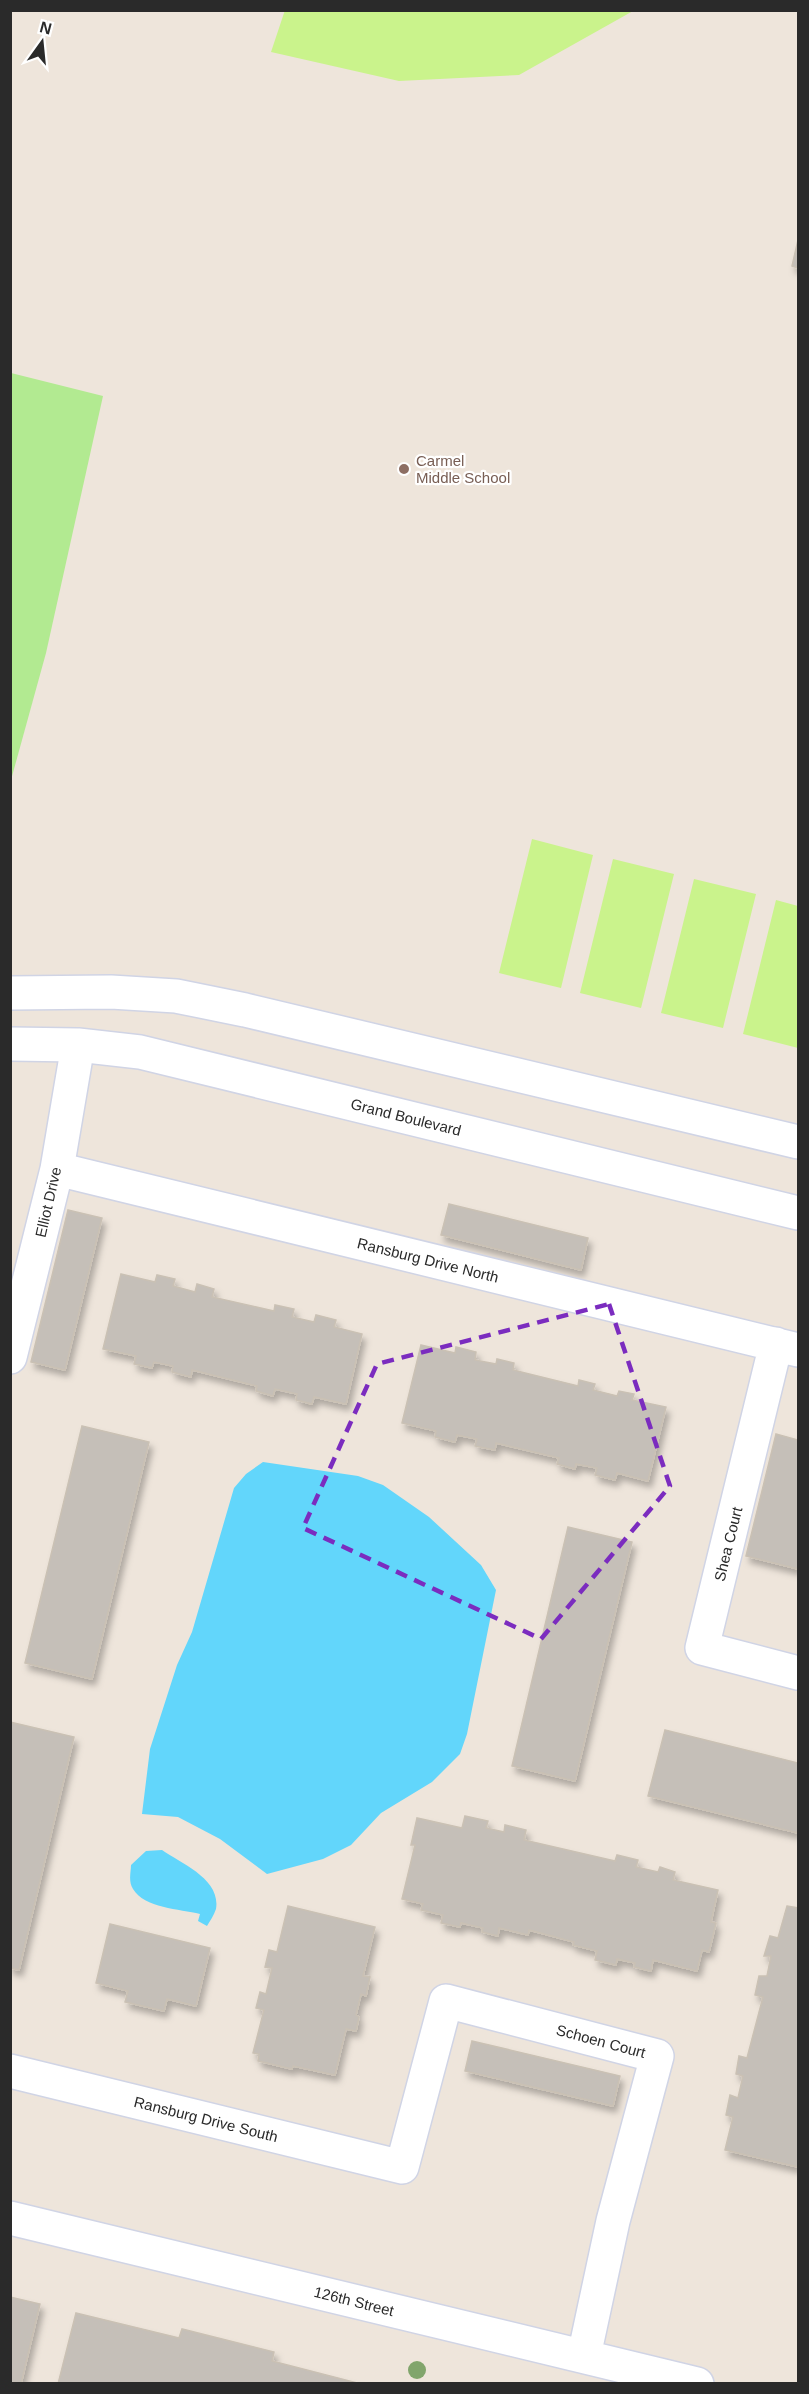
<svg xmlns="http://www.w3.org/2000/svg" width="809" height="2394" viewBox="0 0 809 2394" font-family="Arial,sans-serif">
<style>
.green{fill:#b2ea91}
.pitch{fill:#caf38c}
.water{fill:#62d6fb}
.building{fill:#c5bfb8;stroke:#cac1b4;stroke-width:1.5;filter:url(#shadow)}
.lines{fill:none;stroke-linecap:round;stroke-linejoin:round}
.minor-casing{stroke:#d0d4e5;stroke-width:36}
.minor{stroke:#fff;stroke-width:33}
.tree{fill:#81a56c}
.marked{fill:none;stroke:#7b2cbf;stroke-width:4.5;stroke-dasharray:12 8;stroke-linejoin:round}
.education-dot{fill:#8d6e63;stroke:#fff;stroke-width:2}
.labels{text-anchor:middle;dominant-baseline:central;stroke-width:4.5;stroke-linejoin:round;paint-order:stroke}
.education-label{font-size:15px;fill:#785e54;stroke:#fff;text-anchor:start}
.street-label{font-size:15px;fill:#2a2a2a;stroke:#fff}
</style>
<defs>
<filter id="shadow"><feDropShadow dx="3.5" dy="6" stdDeviation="3" flood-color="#0004"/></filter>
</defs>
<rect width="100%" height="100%" fill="#eee5db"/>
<!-- green -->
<path class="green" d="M 11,373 L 103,396 L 46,653 L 11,780 Z"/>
<!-- pitch -->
<path class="pitch" d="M 285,10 L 633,10 L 633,11 L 519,75 L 399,81 L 271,52 Z
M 532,839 L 593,855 L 561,988 L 499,973 Z
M 613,859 L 674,874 L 641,1008 L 580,993 Z
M 694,879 L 756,894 L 723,1028 L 661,1013 Z
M 776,900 L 798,906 L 798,1048 L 743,1034 Z"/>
<!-- water -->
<path class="water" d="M 263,1462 L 358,1476 L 383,1485 L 429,1517 L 481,1565 L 496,1590 L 467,1734 L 460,1754 L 432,1782 L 381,1813 L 351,1845 L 323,1859 L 267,1874 L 220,1839 L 178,1817 L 142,1814 L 150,1749 L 177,1665 L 192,1632 L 234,1488 L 246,1474 Z
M 162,1850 C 182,1864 221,1879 216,1909 C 214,1915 210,1921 207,1926 L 198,1921 L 200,1914 C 180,1909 144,1908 133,1889 C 128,1881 131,1872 131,1865 L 146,1851 Z"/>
<!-- building -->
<path class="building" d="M 798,240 L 798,268 L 792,266 Z
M 449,1204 L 588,1238 L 581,1270 L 441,1235 Z
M 68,1210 L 102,1218 L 65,1370 L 31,1362 Z
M 121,1274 L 155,1282 L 157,1275 L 175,1279 L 173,1286 L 195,1292 L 197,1284 L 214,1289 L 212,1297 L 274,1311 L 275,1305 L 294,1309 L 292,1317 L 314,1322 L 316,1315 L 336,1320 L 334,1327 L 362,1334 L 346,1404 L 314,1397 L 312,1404 L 296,1400 L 297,1394 L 275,1389 L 273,1396 L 256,1391 L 257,1386 L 192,1370 L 191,1377 L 172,1372 L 173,1366 L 154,1362 L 152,1368 L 134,1364 L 136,1356 L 103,1349 Z
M 421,1345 L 455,1353 L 456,1347 L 476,1352 L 475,1360 L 496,1364 L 497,1359 L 514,1363 L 513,1370 L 578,1386 L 579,1380 L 595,1384 L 593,1390 L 617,1396 L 619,1391 L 634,1394 L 632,1400 L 666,1407 L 648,1481 L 617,1473 L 615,1480 L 595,1475 L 597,1468 L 576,1464 L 575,1469 L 557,1464 L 559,1458 L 496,1443 L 495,1450 L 475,1446 L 477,1439 L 457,1435 L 455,1442 L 435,1437 L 436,1431 L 402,1423 Z
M 82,1426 L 149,1442 L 92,1679 L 25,1663 Z
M 776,1434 L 798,1440 L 798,1569 L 746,1556 Z
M 568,1527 L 632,1542 L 575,1781 L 512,1766 Z
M 10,1722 L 74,1737 L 19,1970 L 10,1968 Z
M 665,1730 L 798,1763 L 798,1833 L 648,1796 Z
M 465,1816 L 488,1821 L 486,1828 L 504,1832 L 505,1825 L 526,1830 L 524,1840 L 615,1861 L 617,1855 L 638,1860 L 636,1867 L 658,1872 L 660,1867 L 675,1872 L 673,1880 L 718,1890 L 711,1922 L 716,1923 L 709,1952 L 702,1950 L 697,1971 L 653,1960 L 651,1971 L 634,1967 L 635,1963 L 617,1959 L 616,1965 L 595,1960 L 597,1951 L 573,1945 L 574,1942 L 529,1930 L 528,1935 L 499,1928 L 498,1936 L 482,1932 L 483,1928 L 461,1923 L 460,1927 L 441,1923 L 443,1915 L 421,1910 L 423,1904 L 402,1899 L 415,1845 L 411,1845 L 417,1818 L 462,1828 Z
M 288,1906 L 375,1927 L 363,1976 L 370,1977 L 366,1996 L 361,1994 L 356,2015 L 359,2017 L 356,2031 L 346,2029 L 335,2075 L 293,2066 L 292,2069 L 258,2061 L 259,2054 L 253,2053 L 264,2010 L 256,2008 L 260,1992 L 266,1994 L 272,1968 L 265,1967 L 269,1950 L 277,1952 Z
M 787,1906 L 798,1908 L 798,2167 L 725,2150 L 733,2117 L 726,2115 L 730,2095 L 738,2098 L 743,2076 L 736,2074 L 739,2056 L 747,2058 L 763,1997 L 755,1995 L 759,1976 L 767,1976 L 771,1956 L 764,1956 L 770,1936 L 778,1938 Z
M 110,1924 L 210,1948 L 196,2006 L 167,1999 L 164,2011 L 125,2002 L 128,1991 L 96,1983 Z
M 472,2041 L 620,2076 L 613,2106 L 465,2071 Z
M 10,2297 L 40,2304 L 21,2384 L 10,2384 Z
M 76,2313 L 179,2338 L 182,2329 L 274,2352 L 272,2361 L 361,2384 L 58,2384 Z"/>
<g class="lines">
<defs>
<path id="minor" d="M 10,993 L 111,992 L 176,996 L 245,1010 L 798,1142
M 10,1044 L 78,1045 L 140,1052 L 798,1213
M 57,1169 L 798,1350
M 776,1344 L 702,1648 L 798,1673
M 10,1357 L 57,1169 L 78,1045
M 10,2071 L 402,2167 L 446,2001 L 657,2056 L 613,2221 L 584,2356
M 10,2218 L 697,2384"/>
</defs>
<!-- minor casing -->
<use href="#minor" class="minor-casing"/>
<!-- minor -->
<use href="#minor" class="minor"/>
</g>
<!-- trees -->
<circle class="tree" cx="417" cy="2370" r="9"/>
<!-- marked area -->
<path class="marked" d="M 609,1304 L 670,1486 L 541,1639 L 303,1528 L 377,1364 Z"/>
<!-- markers -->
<circle class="education-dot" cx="404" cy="469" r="6"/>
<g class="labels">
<!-- education labels -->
<g class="education-label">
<text x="416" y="460">Carmel<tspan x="416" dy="17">Middle School</tspan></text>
</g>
<!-- street labels -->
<g class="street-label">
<text transform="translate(406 1117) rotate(14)">Grand Boulevard</text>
<text transform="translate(48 1202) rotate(-77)">Elliot Drive</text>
<text transform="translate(428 1260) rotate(14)">Ransburg Drive North</text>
<text transform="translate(728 1544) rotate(-76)">Shea Court</text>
<text transform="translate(601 2041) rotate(15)">Schoen Court</text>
<text transform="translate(206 2119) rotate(14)">Ransburg Drive South</text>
<text transform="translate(354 2301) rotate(14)">126th Street</text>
</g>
</g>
<!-- border -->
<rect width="809" height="2394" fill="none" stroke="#2a2a2a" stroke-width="24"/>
<!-- north arrow -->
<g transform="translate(42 42) rotate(15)" stroke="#ffffff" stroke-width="4.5" paint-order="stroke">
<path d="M0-4.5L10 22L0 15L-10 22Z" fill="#2a2a2a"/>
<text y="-9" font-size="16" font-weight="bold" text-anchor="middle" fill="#2a2a2a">N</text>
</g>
</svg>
